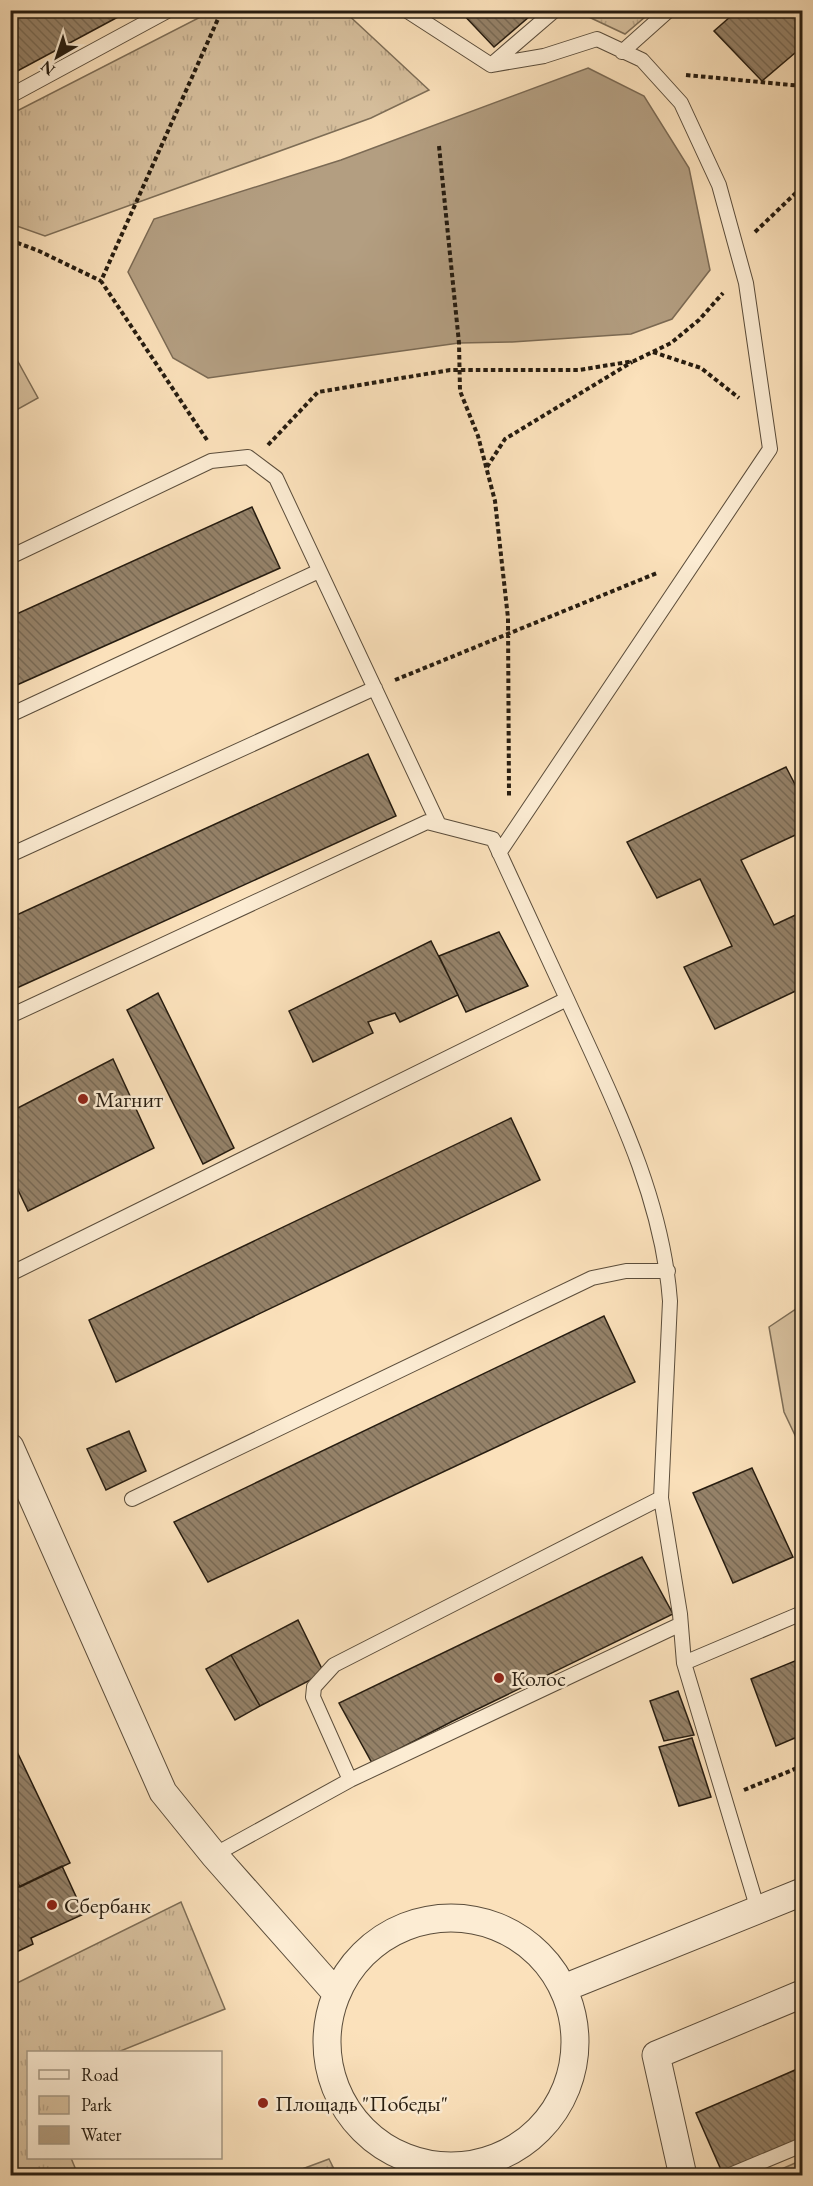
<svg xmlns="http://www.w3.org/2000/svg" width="813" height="2186" viewBox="0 0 813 2186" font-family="'EB Garamond',serif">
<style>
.park{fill:url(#park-tufts);stroke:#7e6e57;stroke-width:1.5}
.pitch{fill:#d7c09e;stroke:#7e6e57;stroke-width:1.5}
.water{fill:#b39e81;stroke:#7b6a54;stroke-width:1.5}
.building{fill:url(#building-back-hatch);stroke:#261c10;stroke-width:1.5}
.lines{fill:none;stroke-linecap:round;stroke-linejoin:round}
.lane-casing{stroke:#5b4d3b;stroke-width:16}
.street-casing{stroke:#5b4d3b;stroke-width:29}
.path{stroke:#261c10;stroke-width:4;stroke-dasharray:4.5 3;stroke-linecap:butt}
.lane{stroke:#fcecd3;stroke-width:14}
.street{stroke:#fcecd3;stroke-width:27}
.poi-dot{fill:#8f2418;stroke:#fcecd3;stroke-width:2}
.labels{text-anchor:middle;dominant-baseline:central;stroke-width:5;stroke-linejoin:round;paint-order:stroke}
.poi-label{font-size:22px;fill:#261c10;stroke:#fcecd3;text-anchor:start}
</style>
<defs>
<pattern id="park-tufts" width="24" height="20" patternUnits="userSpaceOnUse" patternTransform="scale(1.5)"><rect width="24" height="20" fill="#d7c09e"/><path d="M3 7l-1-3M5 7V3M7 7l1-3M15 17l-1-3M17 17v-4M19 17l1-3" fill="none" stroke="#b8a487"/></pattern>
<pattern id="building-back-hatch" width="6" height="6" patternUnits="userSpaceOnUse" patternTransform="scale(1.5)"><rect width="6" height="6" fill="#958269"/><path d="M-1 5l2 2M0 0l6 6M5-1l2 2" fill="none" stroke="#796a55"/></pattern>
</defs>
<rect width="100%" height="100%" fill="#fbe1bb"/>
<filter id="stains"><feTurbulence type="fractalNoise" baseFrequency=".00333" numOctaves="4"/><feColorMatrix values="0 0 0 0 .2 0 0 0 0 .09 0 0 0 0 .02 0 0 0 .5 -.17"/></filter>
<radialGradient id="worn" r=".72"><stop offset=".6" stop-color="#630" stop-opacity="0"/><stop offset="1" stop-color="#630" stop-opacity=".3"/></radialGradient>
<!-- park -->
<path class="park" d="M 214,10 L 344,11 L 429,90 L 371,118 L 45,236 L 11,224 L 11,114 Z
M 576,11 L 652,11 L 625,34 Z
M 181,1902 L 225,2009 L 118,2052 L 28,2052 L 28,2158 L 71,2158 L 78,2175 L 11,2175 L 11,1986 Z
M 329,2159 L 337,2175 L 286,2175 Z
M 802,2160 L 802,2175 L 780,2175 L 777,2171 Z"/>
<!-- pitch -->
<path class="pitch" d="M 16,358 L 38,398 L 11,413 L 11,361 Z
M 802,1305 L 802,1450 L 784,1412 L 769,1327 Z"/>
<!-- water -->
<path class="water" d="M 588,68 L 644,96 L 689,168 L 710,270 L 672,319 L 631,334 L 512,342 L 459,343 L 208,378 L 173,358 L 128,272 L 154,219 L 341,160 Z"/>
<!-- building -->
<path class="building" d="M 10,10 L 131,10 L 10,75 Z
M 459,10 L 537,10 L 494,47 Z
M 738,10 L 802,10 L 802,47 L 762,81 L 714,31 Z
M 252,507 L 280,568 L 10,688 L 10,617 Z
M 368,754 L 396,816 L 10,991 L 10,918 Z
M 786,767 L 802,798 L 802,832 L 741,860 L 774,925 L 802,912 L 802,988 L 715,1029 L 684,967 L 732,946 L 700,879 L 657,898 L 627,842 Z
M 499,932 L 528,986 L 466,1012 L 439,956 Z
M 431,941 L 458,995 L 400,1022 L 395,1013 L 368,1022 L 373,1033 L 313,1062 L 289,1011 Z
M 158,993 L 234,1148 L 203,1164 L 127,1010 Z
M 113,1059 L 154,1148 L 28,1211 L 10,1173 L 10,1112 Z
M 511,1118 L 540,1180 L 116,1382 L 89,1320 Z
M 604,1316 L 635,1382 L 208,1582 L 174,1522 Z
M 129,1431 L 146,1471 L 106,1490 L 87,1449 Z
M 752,1468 L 793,1557 L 733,1583 L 693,1493 Z
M 642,1557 L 673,1614 L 451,1722 L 372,1763 L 339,1703 Z
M 298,1620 L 324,1673 L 260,1706 L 231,1655 Z
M 231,1655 L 260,1706 L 235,1720 L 206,1669 Z
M 802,1658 L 802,1735 L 776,1746 L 751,1679 Z
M 678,1691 L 694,1735 L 664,1741 L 650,1701 Z
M 10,1737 L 70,1863 L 20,1887 L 10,1868 Z
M 692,1738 L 711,1797 L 679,1806 L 659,1747 Z
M 62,1866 L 84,1914 L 31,1938 L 33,1944 L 10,1955 L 10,1891 Z
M 802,2067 L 802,2138 L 722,2172 L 696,2113 Z"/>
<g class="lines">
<defs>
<path id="lane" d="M 406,10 L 491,65 L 555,10
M 622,52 L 669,10
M 491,65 L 544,56 L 597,39 L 642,60 L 681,103 L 719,185 L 746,283 L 770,449 L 499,853
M 10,96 L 169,10
M 10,557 L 211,461 L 248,457 L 276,478 L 439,825
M 10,715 L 319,571
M 10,855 L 375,688
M 10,1016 L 427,822 L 493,839 L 567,999
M 10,1274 L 567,999 C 611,1096 662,1193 670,1301 L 661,1498 L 680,1614 L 684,1663 L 758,1910
M 132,1499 L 592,1278 L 626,1271 L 668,1271
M 684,1663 L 802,1613
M 350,1780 L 679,1625
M 214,1855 L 350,1780 L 313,1697 L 314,1687 L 334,1665 L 661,1498
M 728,2176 L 802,2145"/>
<path id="street" d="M 10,1447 L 163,1792 L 214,1855 L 336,1993
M327 2042a124 124 0 1 1 248 0a124 124 0 1 1-248 0Z
M 564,1988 L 802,1892
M 683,2176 L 656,2055 L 802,1994"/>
</defs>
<!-- lane casing -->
<use href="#lane" class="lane-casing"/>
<!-- street casing -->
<use href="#street" class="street-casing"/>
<!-- path -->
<path class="path" d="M 686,75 L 802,86
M 439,146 L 459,343 L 460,391 L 478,436 L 495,501 L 508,618 L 509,796
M 755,232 L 802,187
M 10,240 L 39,251 L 101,281
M 653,352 L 701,368 L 739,398
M 207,440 L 101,281 L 222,10
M 268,445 L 318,392 L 450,370 L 579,370 L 634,361 L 671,343 L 699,320 L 723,293
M 487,467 L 505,439 L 632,362
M 395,680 L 657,573
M 744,1790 L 802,1766"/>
<!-- lane -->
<use href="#lane" class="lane"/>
<!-- street -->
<use href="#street" class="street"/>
</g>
<!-- markers -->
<g class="poi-dot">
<circle cx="83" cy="1099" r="6"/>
<circle cx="499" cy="1678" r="6"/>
<circle cx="52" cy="1905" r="6"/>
<circle cx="263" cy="2103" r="6"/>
</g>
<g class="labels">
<!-- poi labels -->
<g class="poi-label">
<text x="95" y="1099">Магнит</text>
<text x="511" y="1678">Колос</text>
<text x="64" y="1905">Сбербанк</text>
<text x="275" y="2103">Площадь "Победы"</text>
</g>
</g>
<!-- margin -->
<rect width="813" height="2186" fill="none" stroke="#fbe1bb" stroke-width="36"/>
<rect x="12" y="12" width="789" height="2162" fill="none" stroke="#261c10" stroke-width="3"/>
<rect x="18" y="18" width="777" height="2150" fill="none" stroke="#261c10" stroke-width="1.5"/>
<!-- legend -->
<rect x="27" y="2051" width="195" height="108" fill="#fcecd3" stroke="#a69985" stroke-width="1.5"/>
<rect x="39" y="2070" width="30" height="9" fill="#fcecd3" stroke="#a69985" stroke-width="1.5"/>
<text x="81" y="2081" font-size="18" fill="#261c10">Road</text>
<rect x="39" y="2096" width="30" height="18" fill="url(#park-tufts)" stroke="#a69985" stroke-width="1.5"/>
<text x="81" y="2111" font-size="18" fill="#261c10">Park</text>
<rect x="39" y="2126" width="30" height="18" fill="#b39e81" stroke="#a69985" stroke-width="1.5"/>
<text x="81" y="2141" font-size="18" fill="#261c10">Water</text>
<!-- north arrow -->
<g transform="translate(57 57) rotate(219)" stroke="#fcecd3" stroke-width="4.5" paint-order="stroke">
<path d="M0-4.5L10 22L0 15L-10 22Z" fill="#261c10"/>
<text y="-9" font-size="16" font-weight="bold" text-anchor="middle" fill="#261c10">N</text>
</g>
<rect width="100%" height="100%" filter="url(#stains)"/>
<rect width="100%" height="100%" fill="url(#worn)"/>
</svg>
